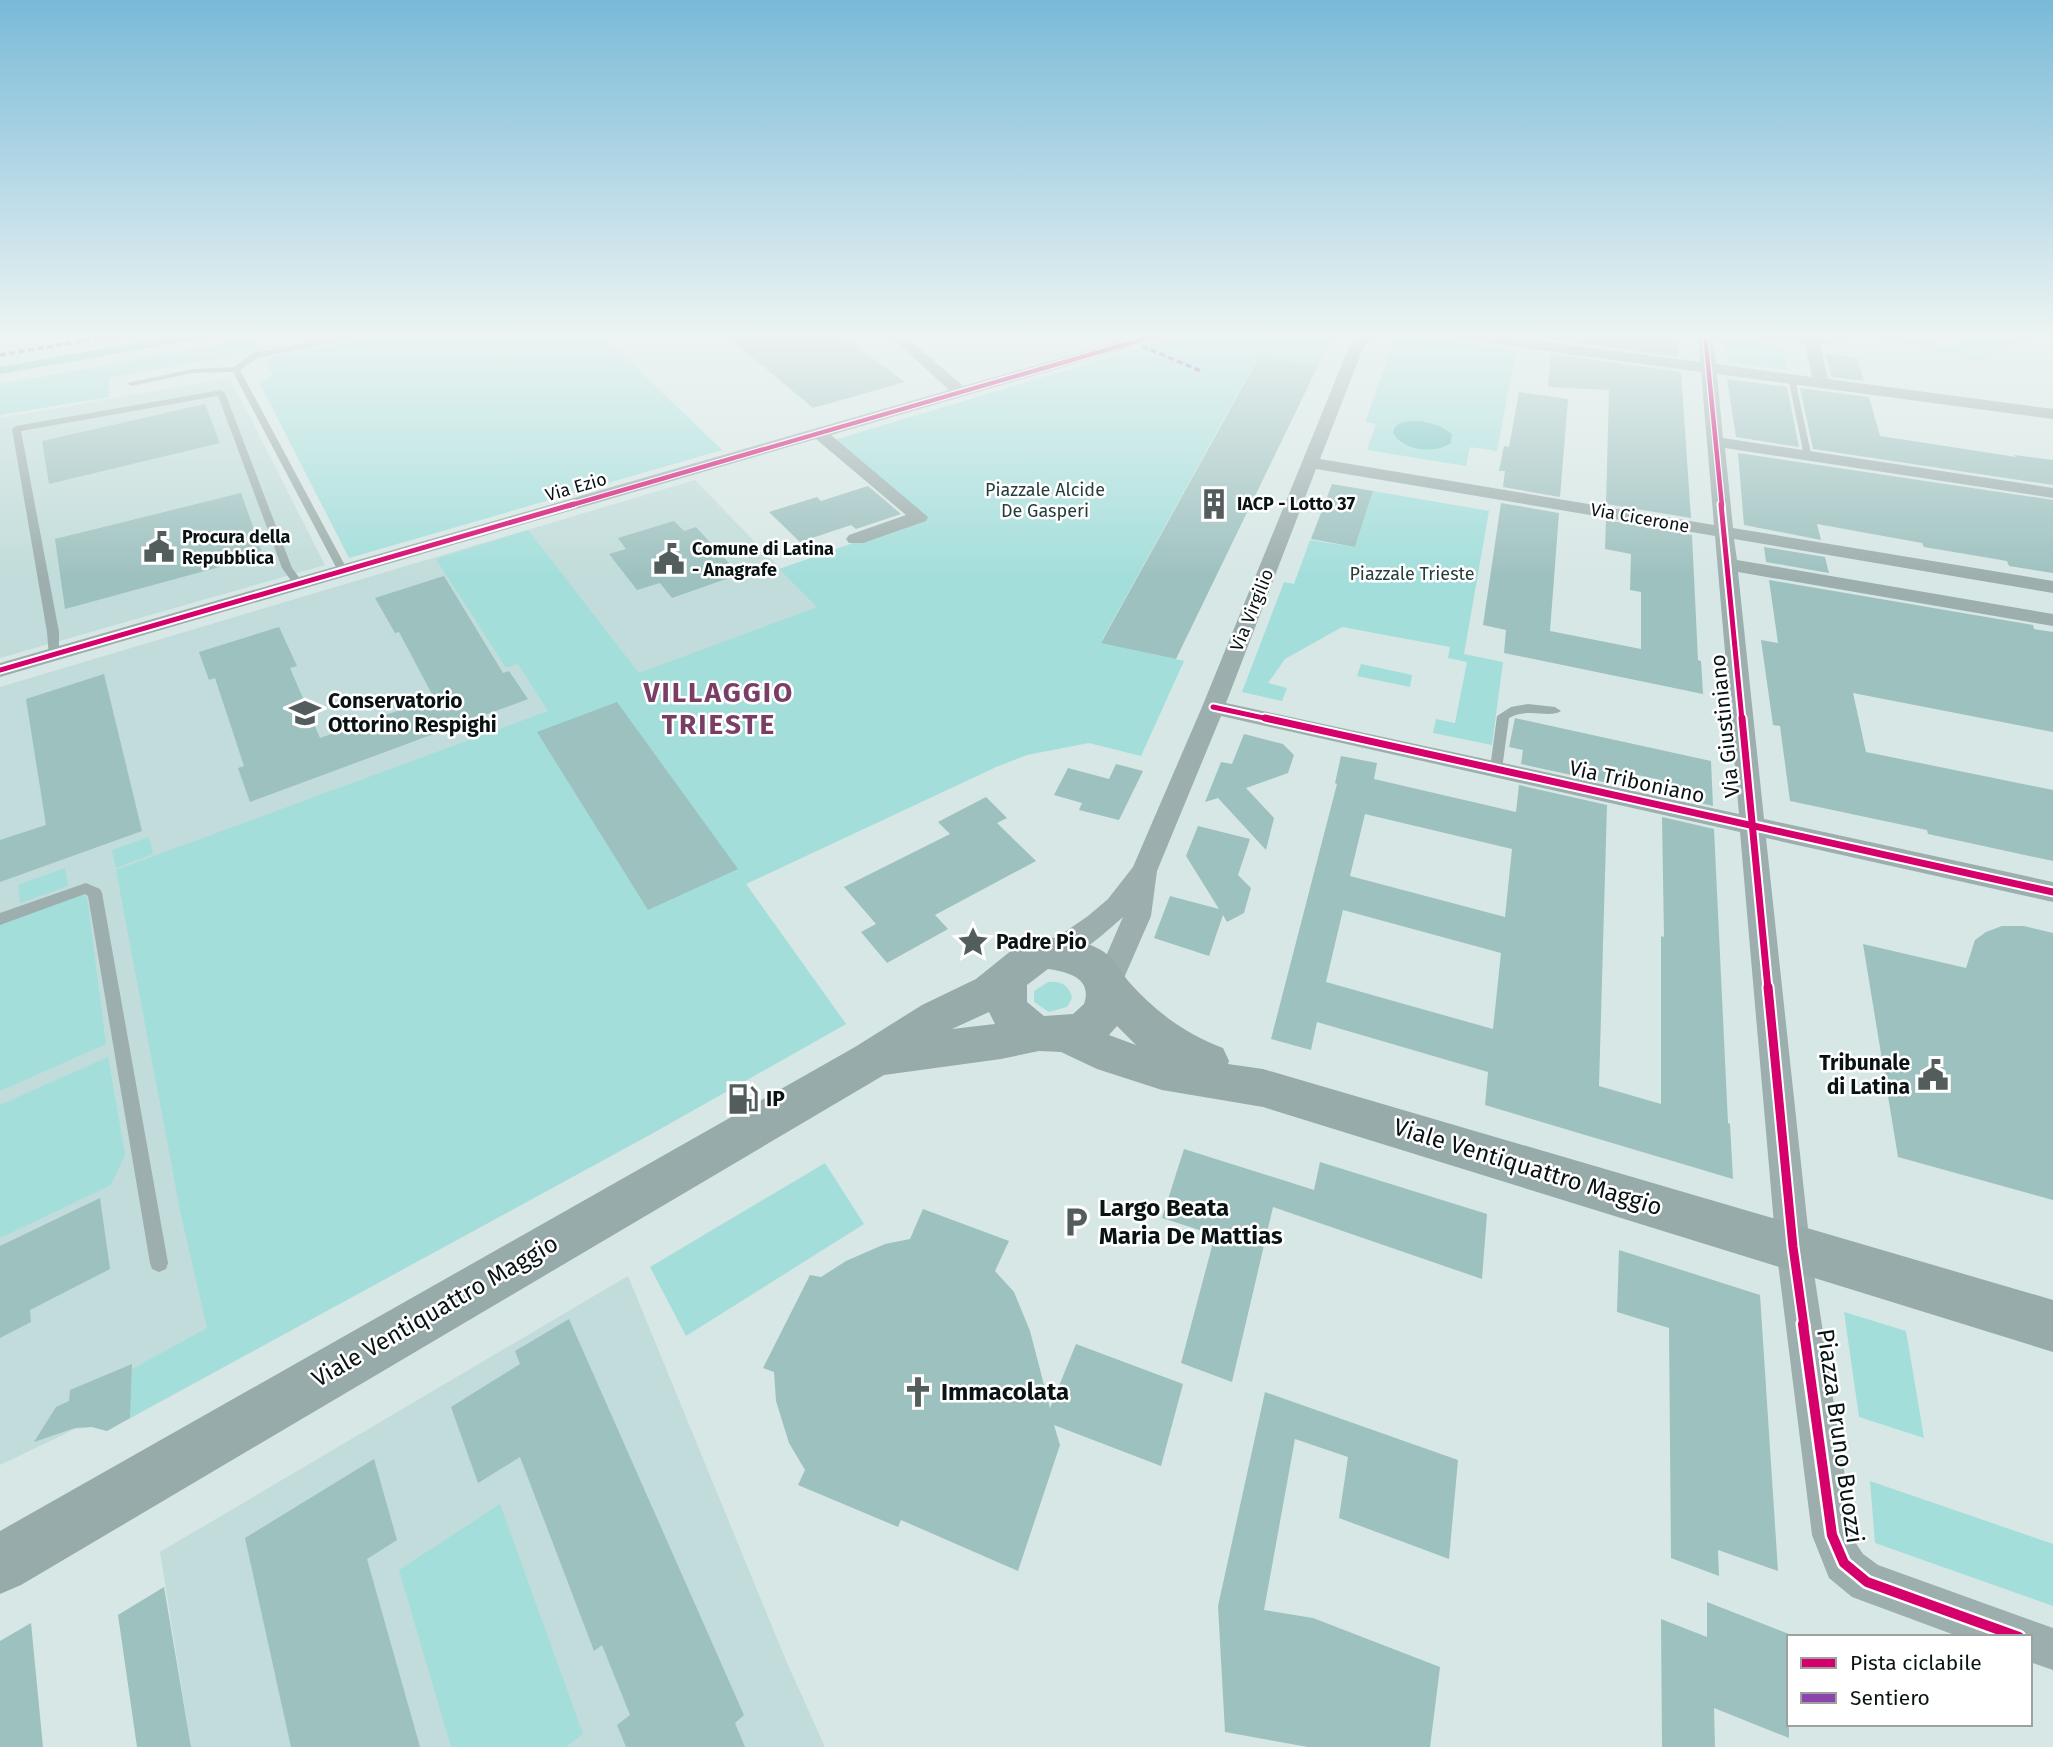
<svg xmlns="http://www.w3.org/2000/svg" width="2053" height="1747" font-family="'Fira Sans',sans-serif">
<rect width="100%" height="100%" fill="#d7e7e5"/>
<g fill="#c1dcda">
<polygon points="230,378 325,565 0,658 0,418"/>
<polygon points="695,480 817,606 996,767 746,884 846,1024 653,1133 107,1431 92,1427 75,1429 0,1465 0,687"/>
<polygon points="628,1276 787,1663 825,1747 191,1747 160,1552"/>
</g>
<g fill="#a3dedb">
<polygon points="390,334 601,334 722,450 349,558 259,382 273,375 265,362 276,356"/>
<polygon points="1187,334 1330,334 1332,336 1318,366 1258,357 1101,642 1184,661 1141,756 1089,743 1027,755 996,767 746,884 846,1024 653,1133 130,1418 132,1369 207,1328 181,1215 116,870 548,711 518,664 506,668 436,559 528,530 639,673 817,607 779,569 927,517 834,440"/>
<polygon points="1397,334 1516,350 1497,451 1470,447 1466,466 1367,450 1376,424 1365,422"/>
<polygon points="1906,334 1948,348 1981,334 2035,334 1978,362 1872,335"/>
<polygon points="256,338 259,351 109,378 109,397 0,415 0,384"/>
<polygon points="1724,338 1783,346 1788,370 1727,362"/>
<polygon points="1373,491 1489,511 1464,654 1503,662 1492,745 1433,733 1436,719 1455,723 1467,662 1448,658 1450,647 1342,627 1285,659 1268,683 1287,688 1282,701 1242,692 1284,582 1294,584 1310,540 1355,547"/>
<polygon points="1361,664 1412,675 1410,687 1357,676"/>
<polygon points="149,837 153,854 116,868 112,850"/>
<polygon points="65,868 68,886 20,903 18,885"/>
<polygon points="83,894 87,897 106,1044 0,1091 0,923"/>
<path d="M 1048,982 C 1061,981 1069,985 1072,998 L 1067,1007 L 1049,1012 L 1034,1002 L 1034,991 Z"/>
<polygon points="108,1057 125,1155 111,1185 0,1238 0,1105"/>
<polygon points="825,1163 864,1224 686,1336 650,1267"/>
<polygon points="1844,1312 1906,1331 1924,1438 1859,1417"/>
<polygon points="1870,1481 2053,1544 2053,1606 1875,1543"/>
<polygon points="500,1504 583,1734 566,1747 451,1747 399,1570"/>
</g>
<g fill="#73c3bf">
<polygon points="187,334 229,334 0,374 0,367"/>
<path d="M 1421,421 L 1440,426 L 1452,434 L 1451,443 C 1435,454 1403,451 1393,433 C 1395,420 1411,421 1421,421 Z"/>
</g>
<g fill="#9dc1bf" fill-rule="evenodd">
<polygon points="724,334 839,334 905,382 813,408"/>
<polygon points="1553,334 1679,334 1679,357 1553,340"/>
<polygon points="1551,354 1681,372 1691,518 1606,504 1609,390 1548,387"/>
<polygon points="1825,354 1857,358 1864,381 1832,377"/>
<polygon points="1259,357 1318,366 1176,659 1101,643"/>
<polygon points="1727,379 1787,387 1799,447 1736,437"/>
<polygon points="1800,388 1869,397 1880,436 2016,457 2014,455 2053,460 2053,485 1813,449"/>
<polygon points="1519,392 1568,399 1560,497 1503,487 1505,471 1499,471 1504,446 1509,447"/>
<polygon points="205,404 220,443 49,484 42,441"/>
<polygon points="1738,453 2053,500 2053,573 2009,566 2007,561 1924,547 1922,543 1817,524 1821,540 1744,525"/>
<polygon points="1332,484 1373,491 1355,547 1311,539"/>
<polygon points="868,486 901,514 856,529 851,525 800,542 769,512 817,497 821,501"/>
<polygon points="241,493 263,555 65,609 55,539"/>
<polygon points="1501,503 1559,513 1550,631 1641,649 1641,592 1630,590 1631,554 1605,549 1606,520 1692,535 1698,660 1701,661 1703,694 1504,653 1506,630 1483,625"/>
<polygon points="674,521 684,531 696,527 729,563 716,568 726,579 672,598 660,583 637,590 609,554 626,549 618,538"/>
<polygon points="1764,547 1825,557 1829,573 1766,562"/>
<polygon points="444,576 503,673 509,671 528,699 250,802 238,768 244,766 215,678 209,680 199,652 279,627 297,666 290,668 320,738 434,698 399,632 395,633 375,598"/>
<polygon points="1769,580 2033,625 2034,629 2053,632 2053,732 1853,693 1866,752 2053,790 2053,861 1928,834 1927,830 1790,801 1780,726 1773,725 1761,640 1778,643"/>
<polygon points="104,674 142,831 0,882 0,840 46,825 26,699"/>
<polygon points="617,702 738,869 648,910 537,732"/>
<polygon points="1515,718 1711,761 1713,806 1661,794 1661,780 1609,769 1608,783 1521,764 1523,750 1509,747"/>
<polygon points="1244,734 1283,744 1294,755 1288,773 1246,788 1274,818 1266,850 1218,798 1205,802 1221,762 1232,764"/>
<path d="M 1341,756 L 1377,763 L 1374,779 L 1516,812 L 1519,785 L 1607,805 L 1599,1086 L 1661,1104 L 1661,936 L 1664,937 L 1662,817 L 1714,829 L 1728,1123 L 1730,1124 L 1733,1179 L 1485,1105 L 1488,1072 L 1317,1022 L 1311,1050 L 1271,1039 L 1337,784 L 1335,783 ZM 1365,814 L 1512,849 L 1505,917 L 1350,876 ZM 1343,910 L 1501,953 L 1493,1029 L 1326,982 Z"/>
<polygon points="1116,764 1143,771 1119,820 1079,810 1082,803 1054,795 1068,768 1109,779"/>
<polygon points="986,797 1007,818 997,823 1036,861 935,915 948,929 887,963 861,932 876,924 844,887 950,834 938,822"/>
<polygon points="1198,826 1250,839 1238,875 1251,888 1244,913 1227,922 1223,915 1209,956 1154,938 1170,896 1219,909 1186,856"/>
<polygon points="2002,926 2024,926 2053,933 2053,1200 1898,1157 1863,944 1966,968 1975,940 1986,932"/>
<polygon points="1184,1149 1314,1190 1320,1162 1487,1214 1482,1279 1273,1207 1232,1382 1181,1363 1215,1235 1162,1218"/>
<polygon points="100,1198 110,1269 30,1310 31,1322 0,1338 0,1246"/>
<polygon points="923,1209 1009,1241 995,1271 1014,1292 1030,1331 1050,1408 1076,1344 1183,1384 1161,1466 1054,1425 1060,1445 1018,1571 901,1520 898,1527 798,1485 805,1470 789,1443 776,1401 774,1372 763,1368 810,1275 821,1277 846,1261 885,1244 910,1239"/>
<polygon points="1619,1250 1760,1295 1778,1571 1718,1550 1719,1576 1671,1558 1669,1328 1617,1312"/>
<polygon points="569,1319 744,1715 735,1723 745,1747 626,1747 617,1725 630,1715 602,1645 594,1651 520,1457 478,1483 451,1407 520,1364 515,1351"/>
<polygon points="132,1364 130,1418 107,1431 92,1427 75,1428 34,1442 56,1407 69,1401 70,1390"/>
<polygon points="1265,1392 1458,1460 1449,1559 1339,1518 1348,1457 1295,1439 1264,1610 1313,1618 1440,1667 1430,1747 1308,1747 1225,1732 1218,1606"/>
<polygon points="374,1459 397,1540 367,1559 420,1747 291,1747 245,1538"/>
<polygon points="164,1587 191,1747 137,1747 118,1615"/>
<polygon points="1707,1602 1789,1634 1789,1738 1714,1708 1715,1747 1662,1747 1661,1619 1707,1637"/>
<polygon points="31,1623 43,1747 0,1747 0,1641"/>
</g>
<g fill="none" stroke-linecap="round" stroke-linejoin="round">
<g fill="#9caead" fill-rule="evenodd">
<polygon points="349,335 353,337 352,339 259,357 240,370 348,571 343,574 338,571 233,372 193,373 131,386 127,383 193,369 234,367 253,353"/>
<polygon points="1788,377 1795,379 1812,458 1804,456"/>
<polygon points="221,390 225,393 292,568 304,584 299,587 295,586 282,568 218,396 21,431 59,632 59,655 53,658 49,657 47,632 12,429 16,426"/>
<path d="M 1528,704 L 1555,707 L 1561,711 C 1550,719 1528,707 1509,718 L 1502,769 L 1496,773 L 1491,772 L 1490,769 L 1497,716 L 1511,707 Z"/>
<polygon points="86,883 100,889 102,893 168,1263 166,1269 159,1272 152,1269 150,1263 88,896 85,894 0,925 0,913"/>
</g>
<g fill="#9caead" fill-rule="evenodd">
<polygon points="888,334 903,334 963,386 1146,334 1168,334 1166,337 831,435 928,517 926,521 863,543 849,543 846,539 849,535 906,515 816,439 0,677 0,663 949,390"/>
<path d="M 1360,334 L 1375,334 L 1363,348 L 1320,459 L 1714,525 L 1701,372 L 1454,338 L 1447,334 L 1485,334 L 1700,362 L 1698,334 L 1712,334 L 1716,364 L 1812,377 L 1805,344 L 1763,338 L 1756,334 L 1852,334 L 1838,342 L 1820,344 L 1828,379 L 2053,409 L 2053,419 L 1717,374 L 1723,438 L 2053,488 L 2053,498 L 1725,448 L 1733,528 L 2053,581 L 2053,593 L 1734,539 L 1737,560 L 2053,614 L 2053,626 L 1738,572 L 1764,819 L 2053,882 L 2053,902 L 1766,838 L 1810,1247 L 1855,1542 L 1863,1554 L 1878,1565 L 2053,1628 L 2053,1670 L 2030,1662 L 2030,1637 L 1960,1637 L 1852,1597 L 1829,1578 L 1812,1535 L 1776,1247 L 1740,832 L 1221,716 L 1157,871 L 1151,916 L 1117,994 L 1107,997 L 1097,994 L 1093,986 L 1123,917 C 1102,935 1067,970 1037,961 L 1033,953 L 1037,945 L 1059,936 L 1088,916 L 1108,899 L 1133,867 L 1202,707 L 1349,347 ZM 1316,469 L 1715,536 L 1739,814 L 1226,703 Z"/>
</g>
<path fill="#97acaa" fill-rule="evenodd" d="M 1047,937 C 1068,940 1093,941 1109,956 C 1117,963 1122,974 1129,982 C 1157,1013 1184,1033 1223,1048 L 1229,1061 L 1228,1064 L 1263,1069 L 2053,1300 L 2053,1352 L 1263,1107 L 1162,1090 L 1097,1069 L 1061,1052 L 1039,1051 L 1001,1059 L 884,1075 L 21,1585 L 0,1594 L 0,1531 L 855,1047 L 922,1005 L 976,979 L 1012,950 ZM 1048,969 C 1068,972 1093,978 1084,1004 L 1073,1014 L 1044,1016 L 1027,1002 L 1027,985 ZM 989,1012 L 995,1024 L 952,1029 ZM 1117,1026 L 1136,1045 L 1109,1035 Z"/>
<g stroke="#8e44ad" stroke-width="3.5" stroke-dasharray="6 3.5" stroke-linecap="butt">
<polyline points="1142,346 1203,372"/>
<polyline points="0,355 122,334"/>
</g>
<defs>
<g id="cycleway-far4">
<polyline points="1705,334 1722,506"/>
<polyline points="568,506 1161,334"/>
</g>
<g id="cycleway-far3">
<polyline points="1721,504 1742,720"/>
<polyline points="0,670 574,504"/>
<polyline points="1213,707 1273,720"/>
</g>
<g id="cycleway-far2">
<polyline points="1265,718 2053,892"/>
<polyline points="1742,718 1768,989"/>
</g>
<polyline id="cycleway-far1" points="1768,987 1793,1247 1804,1326"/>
<polyline id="cycleway" points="1803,1324 1832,1535 1844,1563 1867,1582 2019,1637"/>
</defs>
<use href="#cycleway-far4" stroke="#fff" stroke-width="7"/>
<use href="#cycleway-far3" stroke="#fff" stroke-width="9"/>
<use href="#cycleway-far2" stroke="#fff" stroke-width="11"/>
<use href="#cycleway-far1" stroke="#fff" stroke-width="13"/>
<use href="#cycleway" stroke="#fff" stroke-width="15"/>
<use href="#cycleway-far4" stroke="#d6006c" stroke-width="4.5"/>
<use href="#cycleway-far3" stroke="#d6006c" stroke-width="5"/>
<use href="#cycleway-far2" stroke="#d6006c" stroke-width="7"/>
<use href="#cycleway-far1" stroke="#d6006c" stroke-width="9"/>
<use href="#cycleway" stroke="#d6006c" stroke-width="10"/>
</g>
<linearGradient id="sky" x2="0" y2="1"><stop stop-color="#79bad8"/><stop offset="0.58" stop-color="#edf4f3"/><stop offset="1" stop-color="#edf4f3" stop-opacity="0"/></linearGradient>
<rect width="2053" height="578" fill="url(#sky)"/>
<defs>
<symbol id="building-bare" viewBox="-9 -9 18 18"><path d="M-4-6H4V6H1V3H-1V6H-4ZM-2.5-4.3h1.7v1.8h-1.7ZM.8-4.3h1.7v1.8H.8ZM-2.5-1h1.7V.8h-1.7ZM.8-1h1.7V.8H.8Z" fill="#525d5c" stroke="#fff" stroke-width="2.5" paint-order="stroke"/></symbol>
<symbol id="civic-bare" viewBox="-9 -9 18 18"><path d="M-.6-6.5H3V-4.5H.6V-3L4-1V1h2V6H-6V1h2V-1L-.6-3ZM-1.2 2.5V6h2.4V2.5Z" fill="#525d5c" stroke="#fff" stroke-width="2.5" paint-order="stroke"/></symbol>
<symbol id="school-bare" viewBox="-9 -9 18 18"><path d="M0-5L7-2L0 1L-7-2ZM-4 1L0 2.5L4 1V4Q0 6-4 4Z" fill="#525d5c" stroke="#fff" stroke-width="2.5" paint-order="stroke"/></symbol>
<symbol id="sight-bare" viewBox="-9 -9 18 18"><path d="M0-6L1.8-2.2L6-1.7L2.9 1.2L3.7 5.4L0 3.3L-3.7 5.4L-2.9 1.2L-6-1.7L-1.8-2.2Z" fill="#525d5c" stroke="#fff" stroke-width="2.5" paint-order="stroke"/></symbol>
<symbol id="fuel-bare" viewBox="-9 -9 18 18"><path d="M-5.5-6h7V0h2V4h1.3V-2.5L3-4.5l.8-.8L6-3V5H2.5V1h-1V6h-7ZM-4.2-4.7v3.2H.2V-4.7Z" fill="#525d5c" stroke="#fff" stroke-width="2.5" paint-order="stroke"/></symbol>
<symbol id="parking-bare" viewBox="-9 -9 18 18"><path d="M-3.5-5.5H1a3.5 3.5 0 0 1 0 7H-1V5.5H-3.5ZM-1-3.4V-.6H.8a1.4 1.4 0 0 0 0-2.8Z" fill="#525d5c" stroke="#fff" stroke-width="2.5" paint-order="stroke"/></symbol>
<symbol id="church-bare" viewBox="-9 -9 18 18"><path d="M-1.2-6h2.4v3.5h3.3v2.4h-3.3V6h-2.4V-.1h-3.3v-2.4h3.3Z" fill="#525d5c" stroke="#fff" stroke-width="2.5" paint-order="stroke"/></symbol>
</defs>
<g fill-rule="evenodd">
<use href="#building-bare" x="1192" y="482" width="44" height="44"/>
<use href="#civic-bare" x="137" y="525" width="44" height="44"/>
<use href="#civic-bare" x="647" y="537" width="44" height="44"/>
<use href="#school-bare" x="283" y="691" width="44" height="44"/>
<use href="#sight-bare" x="951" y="920" width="44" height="44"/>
<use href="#civic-bare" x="1911" y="1053" width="44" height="44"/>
<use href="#fuel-bare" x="721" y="1077" width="44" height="44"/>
<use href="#parking-bare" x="1054" y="1200" width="44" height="44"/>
<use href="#church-bare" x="896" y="1370" width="44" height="44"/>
</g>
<g text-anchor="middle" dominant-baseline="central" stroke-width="5" stroke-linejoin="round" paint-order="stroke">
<g font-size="18" fill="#0a1313" stroke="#fff">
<text transform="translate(576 487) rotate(-16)">Via Ezio</text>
<text transform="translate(1640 518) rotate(10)">Via Cicerone</text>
<text transform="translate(1252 610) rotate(-68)">Via Virgilio</text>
</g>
<g font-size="18" fill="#253e3c" stroke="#fff">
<text x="1045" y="490">Piazzale Alcide<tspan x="1045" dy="21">De Gasperi</tspan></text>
<text x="1412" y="574">Piazzale Trieste</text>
</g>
<g font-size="18" font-weight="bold" fill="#0a1313" stroke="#fff" text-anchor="start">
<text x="1237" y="504">IACP - Lotto 37</text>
<text x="182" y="537">Procura della<tspan x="182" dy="21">Repubblica</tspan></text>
<text x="692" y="549">Comune di Latina<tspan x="692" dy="21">- Anagrafe</tspan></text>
</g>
<g font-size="21" font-weight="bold" fill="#0a1313" stroke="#fff" text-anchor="start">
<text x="328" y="701">Conservatorio<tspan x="328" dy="24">Ottorino Respighi</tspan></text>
<text x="996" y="942">Padre Pio</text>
<text x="1910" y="1063" text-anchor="end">Tribunale<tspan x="1910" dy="24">di Latina</tspan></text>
<text x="766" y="1099">IP</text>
</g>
<g font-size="21" fill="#0a1313" stroke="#fff">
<text transform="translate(1725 726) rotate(-96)">Via Giustiniano</text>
<text transform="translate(1637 782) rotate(12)">Via Triboniano</text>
</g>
<g font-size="24" fill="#0a1313" stroke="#fff">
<text transform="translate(1528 1167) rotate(17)">Viale Ventiquattro Maggio</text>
<text transform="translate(435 1311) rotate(-30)">Viale Ventiquattro Maggio</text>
<text transform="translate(1840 1436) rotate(82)">Piazza Bruno Buozzi</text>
</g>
<g font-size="24" font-weight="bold" fill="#0a1313" stroke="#fff" text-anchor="start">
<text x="1099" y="1208">Largo Beata<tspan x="1099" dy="28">Maria De Mattias</tspan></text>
<text x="941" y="1392">Immacolata</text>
</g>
<g font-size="28" font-weight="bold" letter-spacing="2" fill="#7a3d65" stroke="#fff">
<text x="719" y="692">VILLAGGIO<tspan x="719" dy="32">TRIESTE</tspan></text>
</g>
</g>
<rect x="1787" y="1635" width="245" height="91" fill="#ffffff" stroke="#9da1a1" stroke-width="2"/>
<rect x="1801" y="1658" width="35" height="10" fill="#d6006c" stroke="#9da1a1" stroke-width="2"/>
<text x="1850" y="1670" font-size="21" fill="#0a1313">Pista ciclabile</text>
<rect x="1801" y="1693" width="35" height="10" fill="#8e44ad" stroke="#9da1a1" stroke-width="2"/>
<text x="1850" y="1705" font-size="21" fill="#0a1313">Sentiero</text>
</svg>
